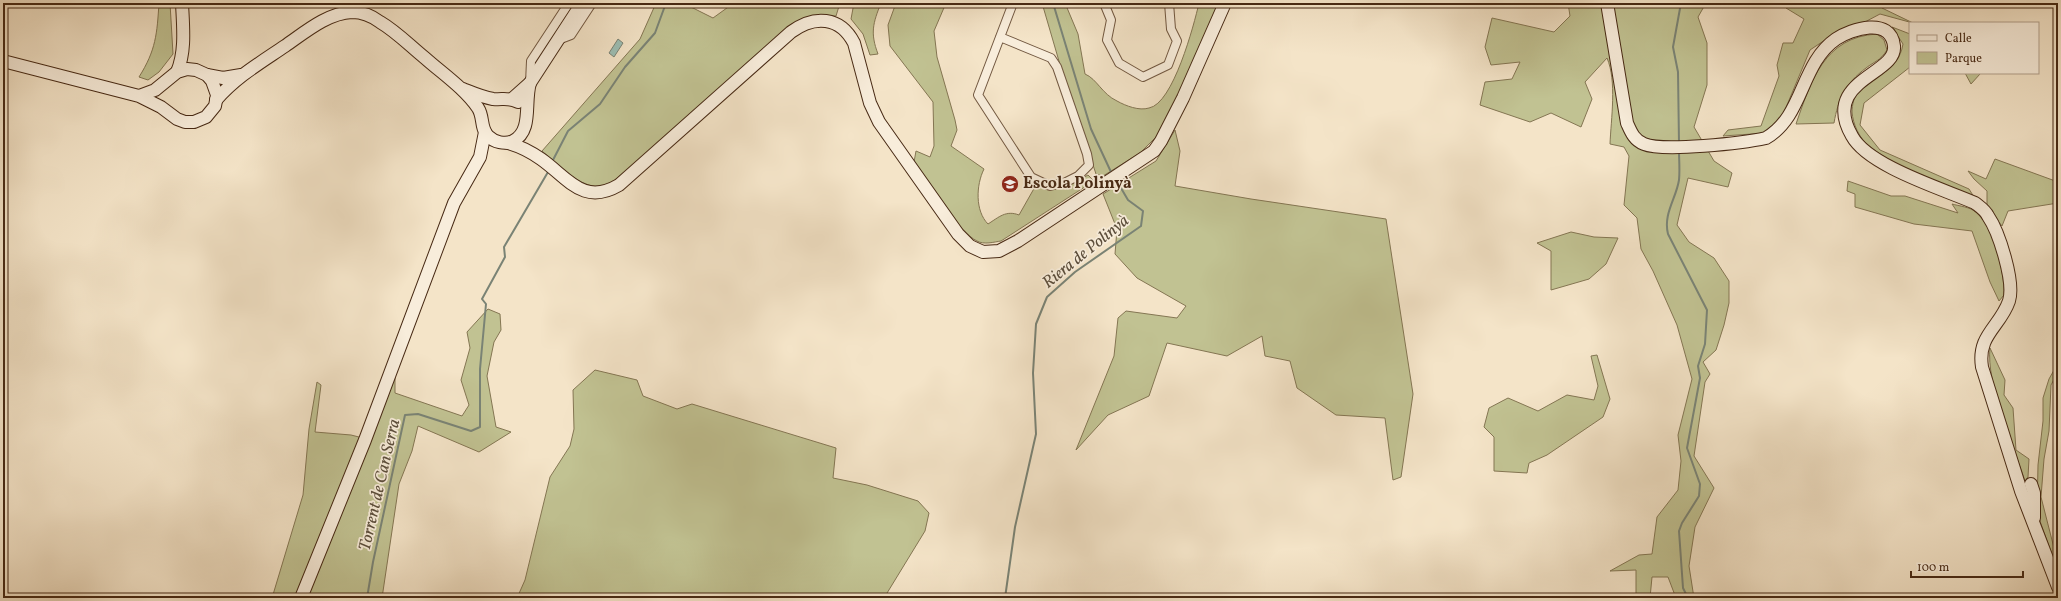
<svg xmlns="http://www.w3.org/2000/svg" width="2061" height="601" font-family="Vollkorn,serif">
<rect width="100%" height="100%" fill="#f4e4c8"/>
<filter id="stains"><feTurbulence type="fractalNoise" baseFrequency=".005" numOctaves="4"/><feColorMatrix values="0 0 0 0 .2 0 0 0 0 .09 0 0 0 0 .02 0 0 0 .5 -.17"/></filter>
<radialGradient id="worn" r=".72"><stop offset=".6" stop-color="#630" stop-opacity="0"/><stop offset="1" stop-color="#630" stop-opacity=".3"/></radialGradient>
<g fill="#c1c292" stroke="#847653">
<path d="M 159,3 L 170,3 L 173,54 L 159,72 L 148,80 L 139,77 C 156,50 157,34 159,3 Z"/>
<path d="M 656,3 L 683,3 L 713,18 L 731,5 L 737,3 L 840,3 L 836,16 C 816,15 807,15 790,25 C 739,71 690,120 636,162 C 626,170 614,184 601,186 C 582,190 556,163 542,151 L 640,39 Z"/>
<path d="M 854,3 L 881,3 C 873,23 870,33 878,54 L 870,55 L 863,34 L 851,19 Z"/>
<path d="M 896,3 L 946,3 L 934,31 L 937,57 L 955,120 L 957,130 L 951,146 L 984,169 C 976,185 975,211 988,224 C 999,217 1006,210 1019,215 L 1036,185 C 1062,191 1065,188 1088,175 L 1094,181 L 1001,241 C 994,242 984,245 977,241 C 958,232 928,181 914,162 L 916,151 L 930,157 L 934,146 L 933,102 L 890,46 L 888,25 Z"/>
<path d="M 1042,3 L 1065,3 L 1078,34 L 1085,74 C 1097,79 1102,94 1117,101 C 1126,106 1139,111 1149,108 C 1173,104 1194,25 1199,3 L 1221,3 L 1171,112 L 1156,137 L 1140,153 L 1103,176 L 1096,174 L 1061,68 Z"/>
<path d="M 1568,3 L 1619,3 L 1624,5 L 1641,3 L 1706,3 L 1698,17 L 1707,43 L 1707,85 L 1694,127 L 1714,161 L 1732,173 L 1728,187 L 1688,178 L 1677,225 L 1689,242 L 1714,258 L 1729,281 L 1729,303 L 1724,325 L 1716,350 L 1703,362 L 1710,374 L 1705,382 L 1694,456 L 1714,488 L 1695,527 L 1689,566 L 1694,598 L 1676,598 L 1668,577 L 1652,577 L 1650,598 L 1636,598 L 1636,570 L 1610,571 L 1639,555 L 1652,554 L 1657,517 L 1678,490 L 1681,461 L 1678,435 L 1692,379 L 1677,325 L 1653,271 L 1641,249 L 1637,218 L 1624,205 L 1629,156 L 1624,147 L 1610,144 C 1611,119 1617,81 1607,58 L 1585,82 L 1592,99 L 1581,127 L 1551,113 L 1530,122 L 1480,105 L 1485,82 L 1512,79 L 1520,62 L 1491,65 L 1485,47 L 1492,18 L 1554,32 L 1570,16 Z"/>
<polygon points="1785,3 1882,3 1882,8 1913,23 1880,14 1863,23 1837,32 1810,50 1782,117 1766,133 1723,136 1728,130 1761,126 1779,76 1777,65 1783,43 1793,43 1804,19 1786,8"/>
<path d="M 1892,27 L 1910,34 L 1910,67 L 1864,103 L 1860,125 L 1880,150 L 1969,189 L 1974,197 C 1942,183 1896,168 1869,146 C 1859,138 1853,124 1852,112 C 1852,105 1854,96 1859,91 C 1874,73 1898,73 1903,44 Z"/>
<path d="M 1877,34 L 1884,40 L 1887,50 C 1880,61 1875,61 1866,68 C 1846,83 1838,99 1834,123 L 1796,124 C 1811,81 1824,37 1877,34 Z"/>
<polygon points="1965,73 1980,73 1980,74 1971,84"/>
<polygon points="1175,130 1180,151 1175,186 1251,199 1386,219 1413,394 1401,477 1393,480 1385,418 1336,415 1297,388 1290,361 1265,356 1262,336 1227,356 1167,343 1149,396 1108,415 1076,450 1114,356 1118,318 1126,311 1177,318 1186,306 1137,278 1115,254 1117,229 1103,194 1156,161"/>
<polygon points="1995,159 2058,182 2058,203 2008,211 2002,226 1987,207 1987,191 1974,179 1968,171 1986,179"/>
<path d="M 1848,181 L 1891,196 L 1905,196 L 1958,213 L 1952,204 C 1959,206 1970,207 1976,212 C 1993,224 2005,274 2004,295 L 1999,301 L 1990,282 L 1972,231 L 1914,224 L 1855,207 L 1855,194 L 1847,191 Z"/>
<polygon points="1571,232 1594,237 1618,238 1606,264 1589,279 1551,290 1551,251 1537,243"/>
<polygon points="488,309 500,314 501,330 494,342 487,376 496,427 511,432 479,452 418,426 412,451 399,484 382,598 272,598 303,495 309,429 317,382 321,385 315,432 351,435 371,440 395,373 395,393 462,416 469,405 461,380 470,348 467,332"/>
<path d="M 1990,348 L 2005,380 L 2004,395 L 2013,408 L 2016,450 L 2029,459 L 2028,477 L 2025,481 C 2013,445 1986,383 1990,348 Z"/>
<polygon points="1597,355 1610,399 1603,417 1547,455 1529,463 1527,473 1494,471 1494,437 1484,427 1489,408 1508,398 1538,411 1567,395 1594,400 1598,386 1591,356"/>
<polygon points="2058,363 2058,372 2051,385 2049,431 2044,459 2041,497 2054,548 2058,555 2054,560 2037,513 2038,465 2043,421 2043,398 2049,379"/>
<polygon points="595,370 637,380 643,396 677,409 692,404 836,448 833,478 867,485 918,501 929,513 925,531 884,598 517,598 525,580 550,477 570,446 574,429 573,390"/>
</g>
<polygon fill="#9cbfb5" stroke="#7a8375" points="618,39 623,43 614,57 609,53"/>
<g fill="none" stroke-linecap="round" stroke-linejoin="round">
<g stroke="#7a8375" stroke-width="2">
<polyline points="1053,3 1091,129 1111,172"/>
<polyline points="1679,143 1678,72 1673,47 1681,3"/>
<path d="M 1679,151 C 1679,160 1680,170 1679,180 C 1676,199 1663,214 1668,234 L 1707,310 L 1705,344 L 1698,366 L 1700,378 L 1687,448 L 1700,484 L 1699,496 L 1682,523 L 1679,531 L 1683,588 L 1688,598"/>
<polyline points="553,160 568,131 600,104 625,67 655,33 666,3"/>
<polyline points="367,598 373,562 405,415 418,414 471,431 480,427 480,369 486,304 482,299 505,257 504,247 548,172"/>
<polyline points="1005,598 1015,527 1036,434 1033,373 1036,324 1047,297 1075,272 1141,226 1143,211 1128,200 1118,183"/>
</g>
<defs>
<g id="street">
<polyline points="1104,3 1111,20 1107,40 1119,63 1143,77 1168,65 1177,41 1171,29 1169,3"/>
<polyline points="354,12 359,3"/>
<polyline points="1000,37 1051,58 1057,67 1087,154 1089,165 1078,176 1066,182 1050,186 1031,177 978,95 1013,3"/>
<polyline points="558,40 571,35 592,3"/>
<polyline points="530,83 531,61 569,3"/>
</g>
<g id="secondary">
<path d="M 1607,3 L 1627,123 C 1631,132 1634,140 1644,144 C 1663,152 1744,143 1766,138 C 1804,116 1800,64 1836,39 C 1851,29 1891,16 1894,46 C 1897,75 1820,80 1852,136 C 1868,166 1943,189 1975,203 C 1980,207 1985,210 1988,216 C 1999,232 2015,282 2009,301 C 2000,327 1977,335 1982,367 L 2021,491 L 2058,587"/>
<polyline points="3,61 139,96 161,107 177,119 185,122 194,122 206,117 215,106 217,95 212,81 207,75 196,70 187,69 177,72 155,90 139,96"/>
<path d="M 177,72 C 186,51 183,26 182,3"/>
<polyline points="207,75 223,78 241,75"/>
<path d="M 463,89 C 473,93 482,97 493,99 C 503,100 508,97 518,102"/>
<polyline points="512,99 530,83 582,3"/>
<path d="M 216,100 C 236,77 260,63 285,46 C 304,33 327,13 352,12 C 362,12 372,16 380,22 C 397,32 410,46 425,58 C 443,74 464,88 478,108 C 484,117 480,128 488,136 C 494,142 505,145 513,141 C 533,131 524,103 530,83"/>
<path d="M 508,143 C 519,146 531,152 541,159 C 568,178 583,206 619,185 L 791,32 C 814,15 840,16 854,43 L 870,103 L 879,122 L 958,234 L 970,246 L 983,252 L 999,251 L 1018,241 L 1154,151 L 1161,141 L 1183,98 L 1225,3"/>
<polyline points="2031,484 2034,493 2034,518"/>
<polyline points="301,598 365,440 454,203 480,157 485,132"/>
</g>
</defs>
<use href="#street" stroke="#725841" stroke-width="10"/>
<use href="#secondary" stroke="#472914" stroke-width="14"/>
<use href="#street" stroke="#f8eddb" stroke-width="8"/>
<use href="#secondary" stroke="#f8eddb" stroke-width="12"/>
</g>
<defs>
<symbol id="school-disc" viewBox="-11 -11 22 22"><circle r="9.5" fill="#8f2418" stroke="#f8eddb"/><path d="M0-5L7-2L0 1L-7-2ZM-4 1L0 2.5L4 1V4Q0 6-4 4Z" fill="#fff"/></symbol>
</defs>
<g fill-rule="evenodd">
<use href="#school-disc" x="1000" y="174" width="20" height="20"/>
</g>
<g text-anchor="middle" dominant-baseline="central" stroke-width="3.5" stroke-linejoin="round" paint-order="stroke">
<g font-size="16" font-weight="bold" fill="#472914" stroke="#f8eddb" text-anchor="start">
<text x="1023" y="184">Escola Polinyà</text>
</g>
<g font-size="17" font-style="italic" fill="#5c4e3c" stroke="#f8eddb">
<text transform="translate(1086 252) rotate(-39)">Riera de Polinyà</text>
<text transform="translate(380 485) rotate(-77)">Torrent de Can Serra</text>
</g>
</g>
<rect width="2061" height="601" fill="none" stroke="#f4e4c8" stroke-width="16"/>
<rect x="4" y="4" width="2053" height="593" fill="none" stroke="#472914" stroke-width="2"/>
<rect x="8" y="8" width="2045" height="585" fill="none" stroke="#472914"/>
<rect x="1909" y="22" width="130" height="52" fill="#f8eddb" stroke="#b19f8b"/>
<rect x="1917" y="35" width="20" height="6" fill="#f8eddb" stroke="#b19f8b"/>
<text x="1945" y="42" font-size="12" fill="#472914">Calle</text>
<rect x="1917" y="52" width="20" height="12" fill="#c1c292" stroke="#b19f8b"/>
<text x="1945" y="62" font-size="12" fill="#472914">Parque</text>
<path d="M1911 571v6h112v-6" fill="none" stroke="#472914" stroke-width="2"/>
<text x="1917" y="571" font-size="12" fill="#472914" stroke="#f8eddb" stroke-width="3" paint-order="stroke">100 m</text>
<rect width="100%" height="100%" filter="url(#stains)"/>
<rect width="100%" height="100%" fill="url(#worn)"/>
</svg>
